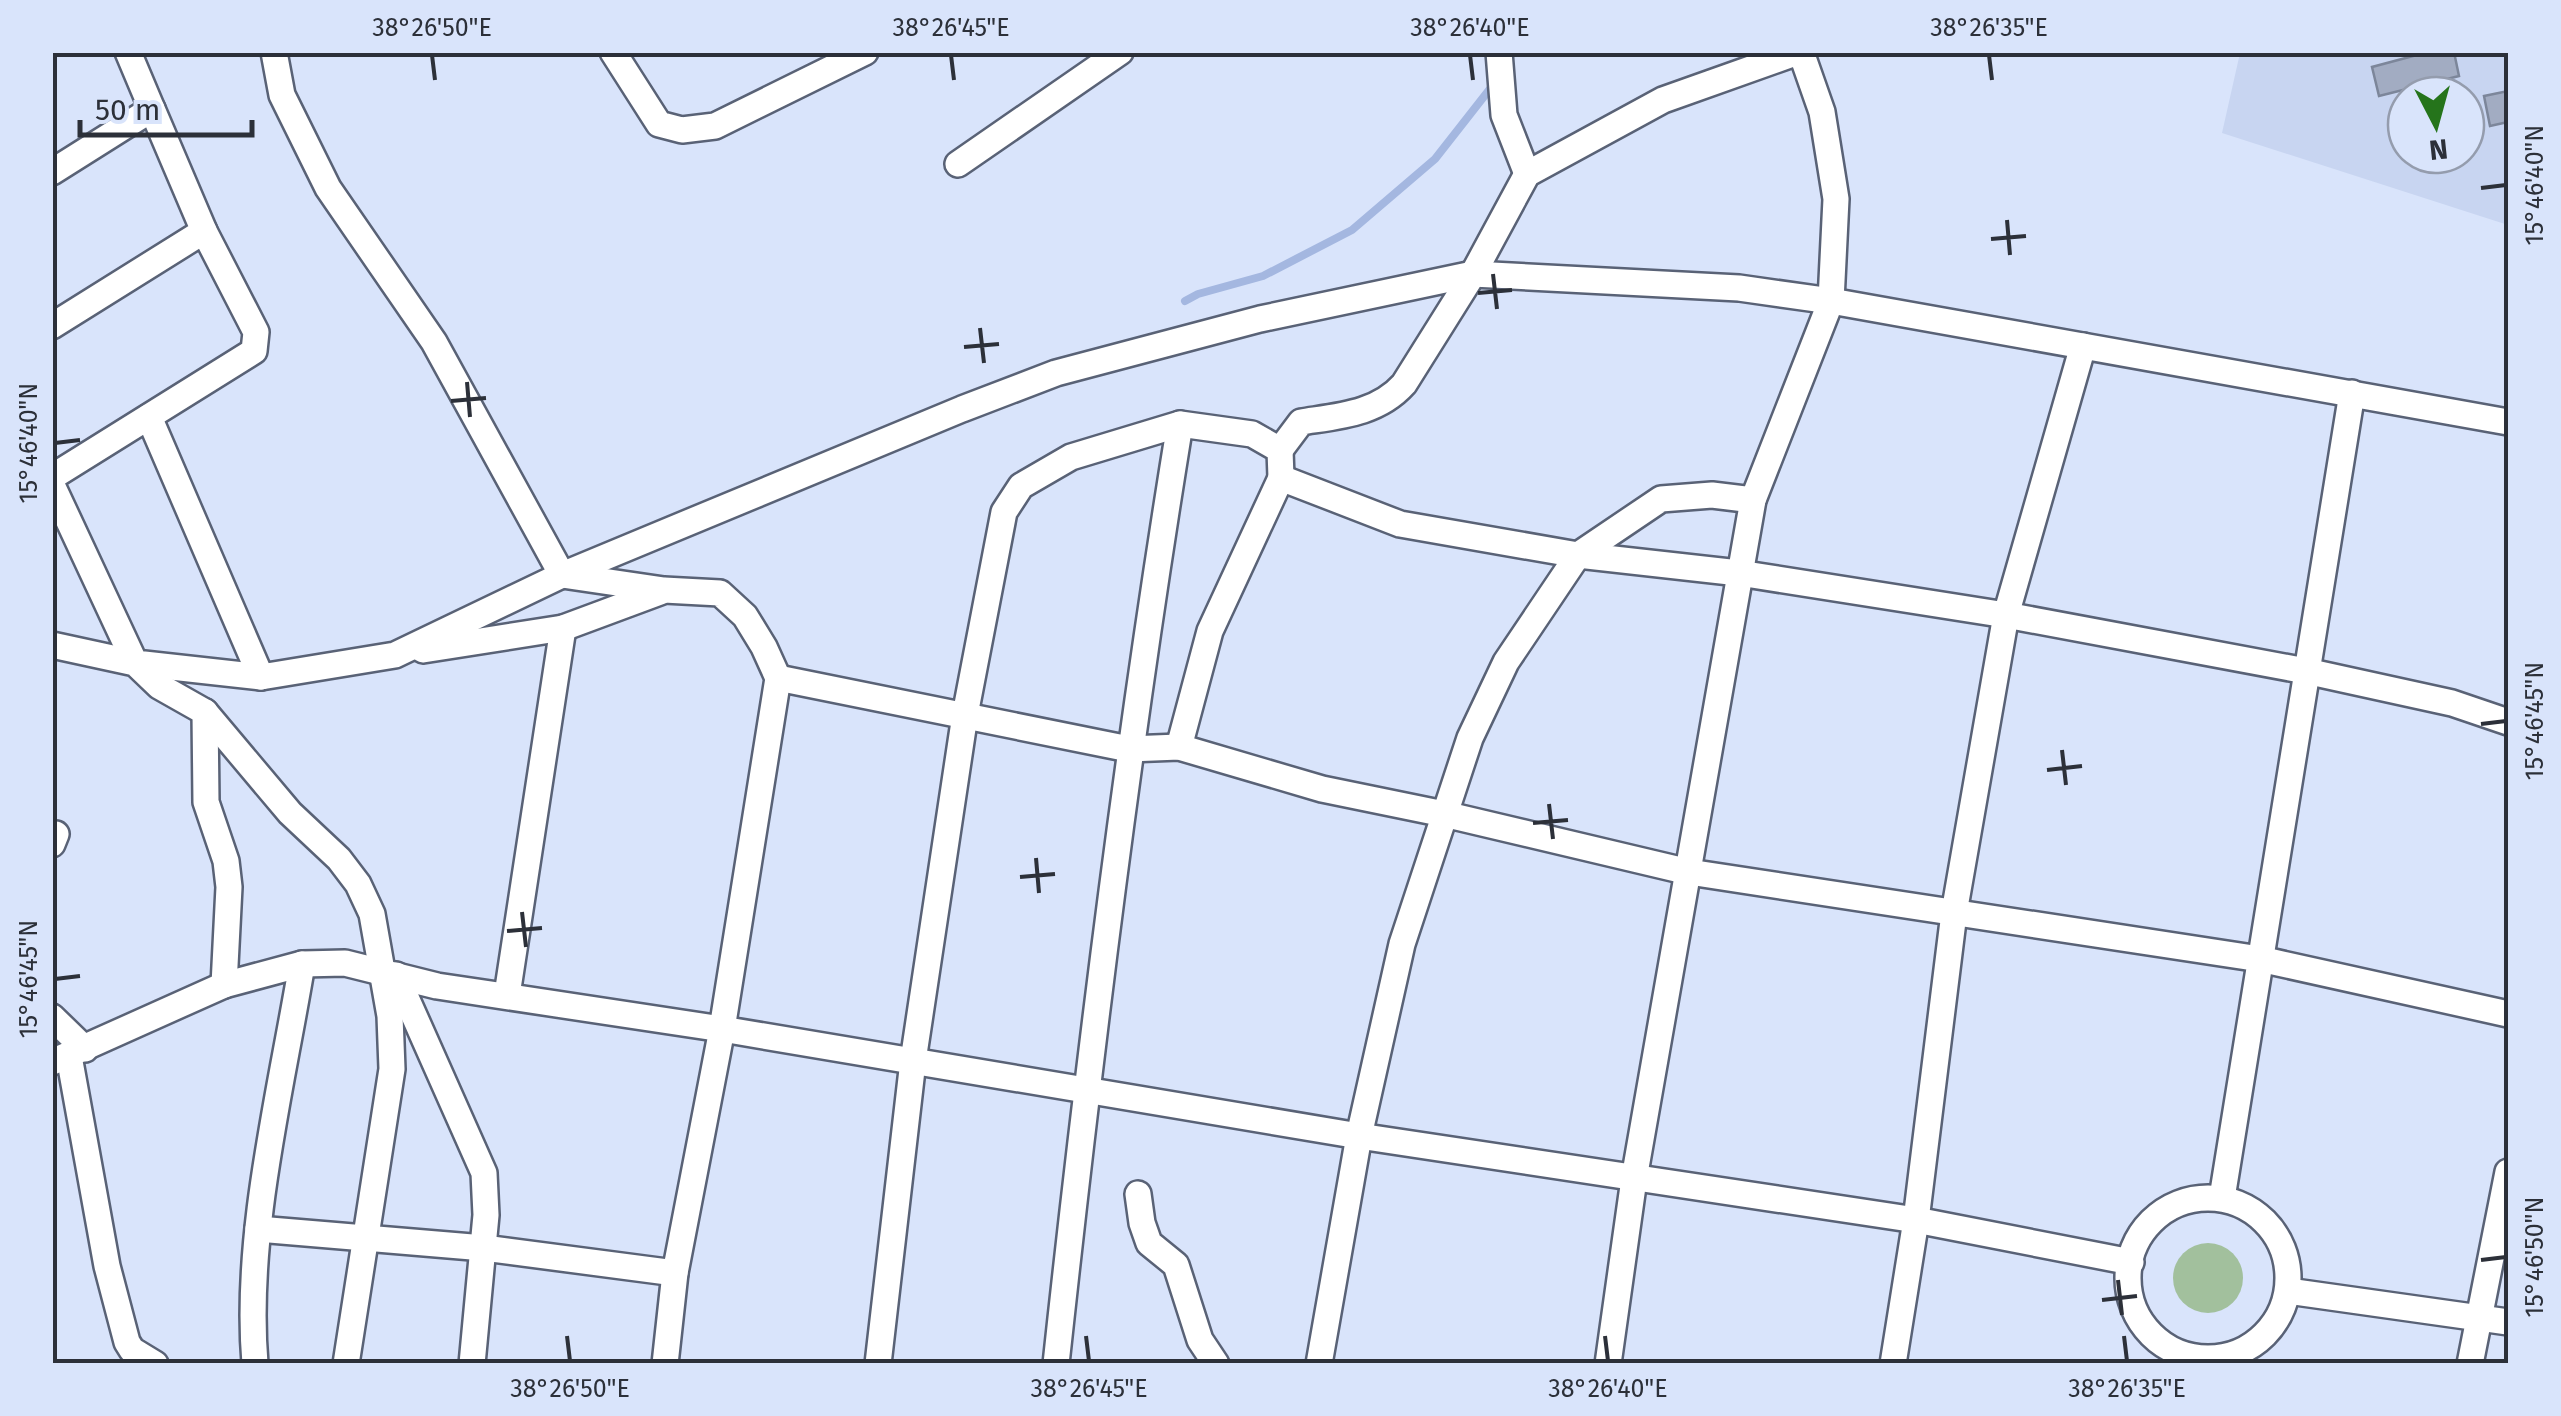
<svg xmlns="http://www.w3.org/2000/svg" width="2561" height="1416" font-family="'Fira Sans',sans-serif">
<rect width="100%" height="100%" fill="#d9e4fb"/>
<path fill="#c8d5f1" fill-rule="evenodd" d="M 2240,53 L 2508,53 L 2508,225 L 2222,133 ZM 2406,95 L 2466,95 L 2466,155 L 2406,155 Z"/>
<circle fill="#a2c09d" cx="2208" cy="1278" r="35"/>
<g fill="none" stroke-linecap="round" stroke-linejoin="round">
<polyline stroke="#a4b7e0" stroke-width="8" points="1185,301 1198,294 1263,276 1352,230 1435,159 1493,85"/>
</g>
<g fill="#a2acc2" stroke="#7c869a" stroke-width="2.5">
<polygon points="2428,52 2454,52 2459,76 2379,96 2372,67"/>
<polygon points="2508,91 2508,122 2490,126 2484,96"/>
</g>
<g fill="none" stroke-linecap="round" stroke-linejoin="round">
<defs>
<g id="minor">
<polyline points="274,52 282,95 328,188 434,342 562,575 664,590 720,593 745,616 764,647 778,678 722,1029 675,1273 665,1364"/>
<polyline points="613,52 659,124 682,130 715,126 865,52"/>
<polyline points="1499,52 1504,115 1527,174"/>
<polyline points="958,164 1120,52"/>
<polyline points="52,172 152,109 128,52"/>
<polyline points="52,326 204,231 152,109"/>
<polyline points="149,417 261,677"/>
<path d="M 1280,450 L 1301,422 C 1339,416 1377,414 1404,384 L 1473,274 L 1527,174 L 1663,100 L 1798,52"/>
<polyline points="52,477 254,351 256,332 204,231"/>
<polyline points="52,485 135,663 261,677 395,655 562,575 962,409 1056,373 1260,319 1473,274 1739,288 1831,301 2508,422"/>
<polyline points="52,645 135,663 159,686 205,712 206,802 226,861 229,887 224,985"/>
<polyline points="423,650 563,628 660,592"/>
<polyline points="778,678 1129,749 1179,747 1322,789 1444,814 1689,872 2260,959 2508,1014"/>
<polyline points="205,712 290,813 339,859 358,884 372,914 390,1016 392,1069 346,1364"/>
<polyline points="1179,747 1210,631 1281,478 1400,524 1578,555 1739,573 2006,615 2306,671 2452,703 2508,722"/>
<polyline points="52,844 56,834"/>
<polyline points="396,975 484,1173 486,1215 472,1364"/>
<polyline points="507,995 563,628"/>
<polyline points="52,1017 85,1049"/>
<polyline points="69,1056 107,1266 127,1342 132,1350 155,1364"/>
<polyline points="52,1062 224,985 302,964 345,963 437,986 722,1029 1359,1136 1916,1220 2131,1262"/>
<polyline points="1138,1194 1142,1223 1149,1243 1176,1265 1200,1340 1216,1364"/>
<polyline points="2222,1198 2352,393"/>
<circle cx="2208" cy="1278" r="80"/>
<polyline points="258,1229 484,1248 675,1273"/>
<polyline points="2288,1291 2508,1322"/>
<path d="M 255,1364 C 244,1235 281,1091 302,964"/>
<polyline points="878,1364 913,1061 965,715 1004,512 1021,486 1071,457 1180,424 1252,434 1280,450 1281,478"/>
<path d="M 1056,1364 C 1090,1049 1129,736 1180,424"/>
<polyline points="1319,1364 1359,1136 1402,944 1470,738 1506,662 1578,555 1661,499 1712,495 1753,500"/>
<polyline points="1608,1364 1634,1179 1753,500 1831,301 1836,199 1822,112 1801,52"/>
<polyline points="1893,1364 1916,1220 1954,913 2006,615 2083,346"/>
<polyline points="2470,1364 2508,1172"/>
</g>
</defs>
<use href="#minor" stroke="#596276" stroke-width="30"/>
<use href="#minor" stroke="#fff" stroke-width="25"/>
</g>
<path fill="none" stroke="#2c3039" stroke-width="4" d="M 432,55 L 435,80M 951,55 L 954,80M 1470,55 L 1473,80M 1989,55 L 1992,80M 2481,188 L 2506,185M 2007,220 L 2010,255M 1991,239 L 2026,236M 1493,274 L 1497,309M 1478,293 L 1512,290M 980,328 L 984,363M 964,347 L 999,344M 467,382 L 470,417M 451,401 L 486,398M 55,443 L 80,440M 2481,724 L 2506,721M 2062,750 L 2066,785M 2047,770 L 2082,766M 1549,804 L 1553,839M 1533,823 L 1568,820M 1036,858 L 1039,893M 1020,877 L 1055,874M 522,912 L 526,947M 507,931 L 542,928M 55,979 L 80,976M 2481,1260 L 2506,1257M 2118,1280 L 2122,1315M 2102,1300 L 2137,1296M 567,1336 L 570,1361M 1086,1336 L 1089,1361M 1605,1336 L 1608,1361M 2124,1336 L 2127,1361"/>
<rect width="2561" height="1416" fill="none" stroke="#d9e4fb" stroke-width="110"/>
<g transform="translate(2436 125) rotate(174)"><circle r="48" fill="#d9e4fb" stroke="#949cad" stroke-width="2.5"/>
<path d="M0-8L18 38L0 25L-18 38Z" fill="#25741b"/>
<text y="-15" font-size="28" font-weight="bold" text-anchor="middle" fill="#2c3039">N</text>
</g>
<path d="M80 120v15h172v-15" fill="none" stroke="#2c3039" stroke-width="5"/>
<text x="95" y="120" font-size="30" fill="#2c3039" stroke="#d9e4fb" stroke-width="8" paint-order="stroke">50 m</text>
<rect x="55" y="55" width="2451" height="1306" fill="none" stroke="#2c3039" stroke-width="4"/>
<g font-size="25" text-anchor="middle" fill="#2c3039">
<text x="432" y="36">38°26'50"E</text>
<text x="951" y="36">38°26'45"E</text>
<text x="1470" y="36">38°26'40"E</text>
<text x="1989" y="36">38°26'35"E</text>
<text transform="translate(2534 185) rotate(-90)" y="9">15°46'40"N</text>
<text transform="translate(28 443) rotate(-90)" y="9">15°46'40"N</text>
<text transform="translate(2534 721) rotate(-90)" y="9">15°46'45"N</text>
<text transform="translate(28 979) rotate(-90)" y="9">15°46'45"N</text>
<text transform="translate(2534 1257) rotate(-90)" y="9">15°46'50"N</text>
<text x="570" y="1397">38°26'50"E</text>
<text x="1089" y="1397">38°26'45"E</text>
<text x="1608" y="1397">38°26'40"E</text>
<text x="2127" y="1397">38°26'35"E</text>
</g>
</svg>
